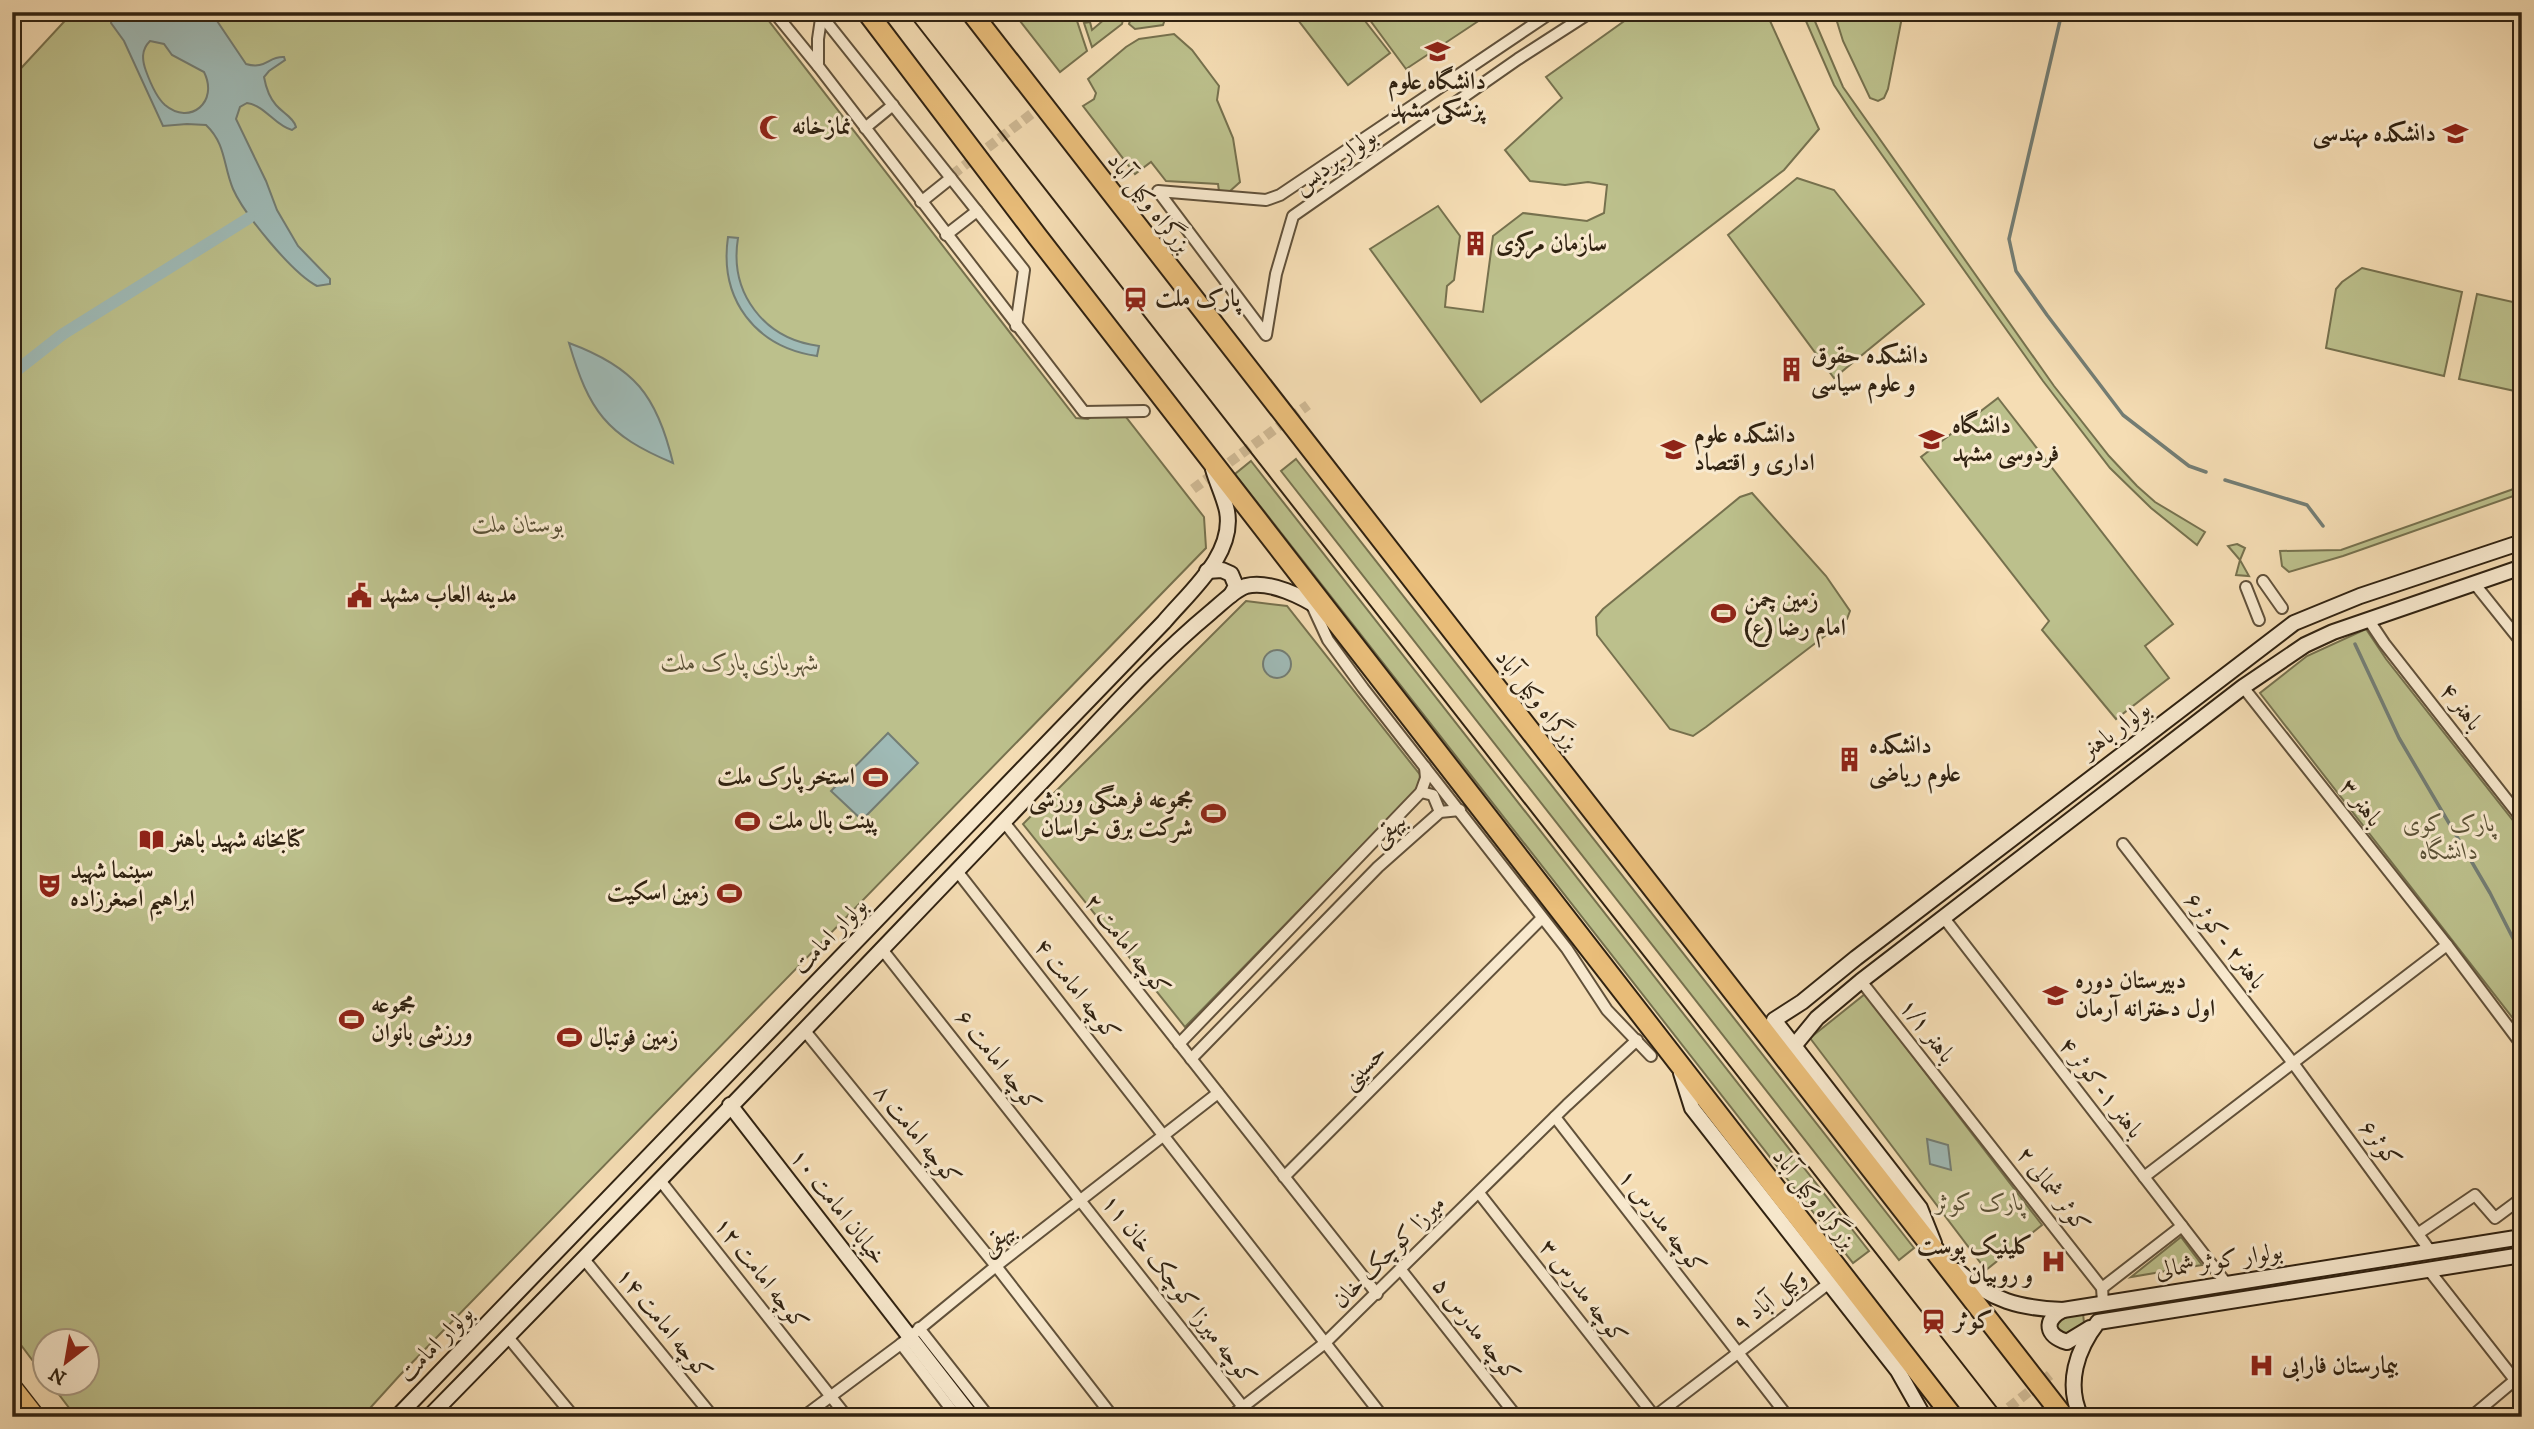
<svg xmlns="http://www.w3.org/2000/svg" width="2534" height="1429" font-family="'IM FELL DW Pica',Amiri,serif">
<rect width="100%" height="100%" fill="#f5ddb4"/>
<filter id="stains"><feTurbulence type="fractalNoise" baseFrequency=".00286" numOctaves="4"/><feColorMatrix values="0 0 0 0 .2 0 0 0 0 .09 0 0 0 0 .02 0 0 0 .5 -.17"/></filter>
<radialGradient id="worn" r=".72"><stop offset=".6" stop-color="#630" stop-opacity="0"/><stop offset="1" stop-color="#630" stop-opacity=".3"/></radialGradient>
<g fill="#bcc08c" stroke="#76714e" stroke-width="2">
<polygon points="73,12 762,12 1076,418 1088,419 1102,410 1122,412 1204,517 1206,548 400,1375 362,1417 76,1417 51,1384 88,1384 88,1342 46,1342 45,1377 12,1333 12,78"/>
<polygon points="1013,12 1074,12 1087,51 1060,72"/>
<polygon points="1113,12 1125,12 1122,24 1092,47 1084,23 1090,22 1092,30"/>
<polygon points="1133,12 1163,12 1166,16 1163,25 1135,29 1129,24"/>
<polygon points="1299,12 1358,12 1390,53 1348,85 1295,16"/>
<polygon points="1364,12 1484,12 1486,16 1406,69"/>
<polygon points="1637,12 1766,12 1819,129 1784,170 1481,402 1370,249 1438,206 1460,236 1454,280 1447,286 1445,307 1483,312 1493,236 1523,213 1587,221 1604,213 1607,185 1588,182 1565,185 1530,181 1505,150 1562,98 1546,77"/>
<polygon points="1802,12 1811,12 1843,87 2054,386 2109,456 2137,486 2155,502 2205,532 2197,545 2151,508 2110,468 2043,381 1855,117 1834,85"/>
<polygon points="1834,12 1903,12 1888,89 1884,98 1878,101 1870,98 1843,41"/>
<polygon points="1174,34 1192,50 1219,86 1217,100 1233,138 1240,182 1229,192 1219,191 1218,184 1166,181 1151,162 1135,174 1083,106 1094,99 1096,93 1088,79 1126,47 1139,39"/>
<polygon points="1797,178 1834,190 1924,304 1834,378 1728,235"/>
<polygon points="2362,268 2462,292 2444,376 2326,348 2336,289 2342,282"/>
<polygon points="2477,294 2522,304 2522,371 2515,391 2459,379"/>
<polygon points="1998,398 2173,624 2145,646 2169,678 2116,719 2042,630 2049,621 1921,457"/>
<polygon points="1296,459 1914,1248 1899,1260 1281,471"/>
<polygon points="1251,461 1869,1251 1853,1263 1235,474"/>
<polygon points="2522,486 2522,493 2343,556 2289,572 2282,566 2280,551 2341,550"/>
<polygon points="1752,493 1826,576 1850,611 1847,619 1706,727 1693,736 1670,729 1597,635 1596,617 1603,609 1740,497"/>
<polygon points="2237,544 2245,548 2240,560 2249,576 2236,575 2240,560 2228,546"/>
<polygon points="1246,601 1287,606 1425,781 1185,1027 1023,824"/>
<polygon points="2366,629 2386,659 2522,832 2522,1030 2260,693 2307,656"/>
<polygon points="1865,994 2042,1225 1986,1270 1810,1038"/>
<polygon points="2181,1237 2202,1265 2131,1277"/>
<polygon points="2083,1313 2084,1323 2065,1336 2055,1333 2056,1318"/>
</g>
<g fill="#9fbab6" stroke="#737d74" stroke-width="2" fill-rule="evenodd">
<path d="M 113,12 L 211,12 L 246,64 C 266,70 268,56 284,57 L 285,60 L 269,71 L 264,77 C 266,88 269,97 276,105 C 283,113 294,118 296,127 L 292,130 C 275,126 266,106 247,103 L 240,107 L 236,119 L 266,181 L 277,210 L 298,246 L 330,279 L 330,284 L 317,286 C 292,273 244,214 233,189 C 223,165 226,144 206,125 L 187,124 L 163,126 L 124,41 L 111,23 ZM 150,41 L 164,44 L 172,55 L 204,72 C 219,102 190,126 165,105 C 156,97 150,82 146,71 C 142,60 141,50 150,41 Z"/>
<path d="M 728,237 L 738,238 C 729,293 764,339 819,346 L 817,356 C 755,347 719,299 728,237 Z"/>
<path d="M 569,343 C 634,367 657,395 673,463 C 606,435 589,411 569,343 Z"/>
<circle cx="1277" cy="664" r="14"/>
<polygon points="888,733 918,763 862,820 831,791"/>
<polygon points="1927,1139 1948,1145 1951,1170 1930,1164"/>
</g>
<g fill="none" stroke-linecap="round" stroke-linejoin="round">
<g stroke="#737d74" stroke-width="3.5">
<polyline points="2062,12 2009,239 2016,271 2047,315 2123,415 2189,466 2206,472"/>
<polyline points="2225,480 2307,505 2323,526"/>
<polyline points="2355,644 2399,738 2490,893 2522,956"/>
</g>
<polyline stroke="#9fbab6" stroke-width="12" points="12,374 63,334 249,218"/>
<g stroke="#ceb893" stroke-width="10" stroke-dasharray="10 5" stroke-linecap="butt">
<polyline points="952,175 1047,102"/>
<polyline points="1193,489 1308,405"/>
<polyline points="1997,1417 2050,1375"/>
</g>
<defs>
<g id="street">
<polyline points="774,12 818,66"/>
<polyline points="822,12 818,39 818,66 1084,412 1144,411"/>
<polyline points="1552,12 1280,195 1266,200 1158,191 1266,335 1276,274 1293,216 1518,59 1591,12"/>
<polyline points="821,15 1024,270 1016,326"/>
<polyline points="865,128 893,105"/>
<polyline points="921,202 951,178"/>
<polyline points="946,235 977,211"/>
<polyline points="2263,581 2282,608"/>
<polyline points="2474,583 2522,643"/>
<polyline points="2246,587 2259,620"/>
<polyline points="1310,601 1328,640 1363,688 1567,949 1607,1010 1651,1056"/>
<polyline points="2368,619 2384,643 2522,819"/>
<polyline points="2243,687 2447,945 2522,1045"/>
<polyline points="1421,792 1433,795 1440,812"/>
<polyline points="1004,822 1377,1294"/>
<polyline points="2123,844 2293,1063 2431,1252"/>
<polyline points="957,871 1383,1417"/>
<polyline points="1944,918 2226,1283"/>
<polyline points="881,948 1251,1417"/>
<polyline points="1861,981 2102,1288 2103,1302"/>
<polyline points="805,1031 996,1266 1113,1417"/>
<polyline points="1179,1044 1421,792 1426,778 1425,767"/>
<polyline points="1191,1059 1378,867 1440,812 1460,810"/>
<polyline points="1555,1117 1788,1417"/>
<polyline points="1284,1177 1542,918"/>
<polyline points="2144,1177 2447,945"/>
<polyline points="659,1179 847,1417"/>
<polyline points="1479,1193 1655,1417"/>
<polyline points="2419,1233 2475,1195 2495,1218 2522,1198"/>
<polyline points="583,1258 713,1417"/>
<polyline points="2428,1269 2522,1389"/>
<polyline points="1401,1270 1517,1417"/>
<polyline points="2102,1288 2182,1226"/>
<polyline points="919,1328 989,1417"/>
<polyline points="507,1336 574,1417"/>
<polyline points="901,1344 957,1417"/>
<polyline points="803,1417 901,1344 996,1266 1218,1093"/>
<polyline points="1230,1417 1325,1343 1567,1105 1637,1040"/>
<polyline points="1654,1417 1828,1284"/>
<polyline points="2471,1417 2515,1380"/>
</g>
<g id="secondary">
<polyline points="1207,571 1222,570 1231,574 1236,586 1231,595"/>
<polyline points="1794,1046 1817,1018 1861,981 2243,687 2305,645 2333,632 2522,567"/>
<polyline points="1681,1073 1692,1108 1898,1371 1924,1417"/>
<polyline points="730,1105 972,1417"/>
<polyline points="1934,1243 1920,1208 1774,1020 1802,1002 1856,958 2294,623 2360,596 2522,542"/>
<path d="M 1958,1271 C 1992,1301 2019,1308 2063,1310 L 2522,1237"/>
<path d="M 2063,1310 C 2043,1320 2046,1336 2067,1342 L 2090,1328"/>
<path d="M 397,1417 L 1164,622 C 1189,592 1235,555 1227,511 C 1224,497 1217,483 1213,469"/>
<path d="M 429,1417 C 632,1210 834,1000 1034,790 C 1092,730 1147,665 1211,612 C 1221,604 1234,590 1246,586 C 1270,580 1303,597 1323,610"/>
<path d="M 2081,1417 C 2065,1384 2077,1349 2098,1322 L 2522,1255"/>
</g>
<polyline id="primary" points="12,1385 37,1417"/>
<g id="highway">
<polyline points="867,12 1037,236 1953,1417"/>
<polyline points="971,12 2064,1417"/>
</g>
</defs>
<use href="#street" stroke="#61513a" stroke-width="14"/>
<use href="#secondary" stroke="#302211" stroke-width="18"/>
<use href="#primary" stroke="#302211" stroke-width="19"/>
<use href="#highway" stroke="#302211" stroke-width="23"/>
<use href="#street" stroke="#f8e9ce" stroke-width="10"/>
<use href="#secondary" stroke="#f8e9ce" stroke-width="14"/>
<use href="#primary" stroke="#eabe7a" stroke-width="16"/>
<use href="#highway" stroke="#eabe7a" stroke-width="19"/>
<polyline stroke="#302211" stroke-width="2" points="907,12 2004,1417"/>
</g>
<defs>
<symbol id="university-bare" viewBox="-9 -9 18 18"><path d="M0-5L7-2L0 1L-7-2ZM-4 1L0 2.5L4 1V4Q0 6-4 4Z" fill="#8f2418" stroke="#f8e9ce" stroke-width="2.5" paint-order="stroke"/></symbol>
<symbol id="mosque-bare" viewBox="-9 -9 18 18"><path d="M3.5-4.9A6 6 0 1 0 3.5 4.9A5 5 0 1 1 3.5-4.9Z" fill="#8f2418" stroke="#f8e9ce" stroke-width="2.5" paint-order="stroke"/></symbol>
<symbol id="building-bare" viewBox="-9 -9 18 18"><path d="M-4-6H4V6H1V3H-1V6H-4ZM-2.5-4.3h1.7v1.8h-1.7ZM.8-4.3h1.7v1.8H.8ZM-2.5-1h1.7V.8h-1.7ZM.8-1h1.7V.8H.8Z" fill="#8f2418" stroke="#f8e9ce" stroke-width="2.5" paint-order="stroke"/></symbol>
<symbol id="station-bare" viewBox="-9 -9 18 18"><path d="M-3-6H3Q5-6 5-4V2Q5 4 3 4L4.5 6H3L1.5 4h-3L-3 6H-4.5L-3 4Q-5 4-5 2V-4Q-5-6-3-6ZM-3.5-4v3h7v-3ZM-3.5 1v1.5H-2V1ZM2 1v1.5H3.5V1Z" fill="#8f2418" stroke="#f8e9ce" stroke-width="2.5" paint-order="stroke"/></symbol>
<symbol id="civic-bare" viewBox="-9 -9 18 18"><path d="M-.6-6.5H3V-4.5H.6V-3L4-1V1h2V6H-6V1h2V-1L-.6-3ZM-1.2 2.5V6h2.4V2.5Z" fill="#8f2418" stroke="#f8e9ce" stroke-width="2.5" paint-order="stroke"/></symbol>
<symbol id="stadium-bare" viewBox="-9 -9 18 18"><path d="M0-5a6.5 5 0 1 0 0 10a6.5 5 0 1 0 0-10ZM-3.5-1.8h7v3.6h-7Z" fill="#8f2418" stroke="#f8e9ce" stroke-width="2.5" paint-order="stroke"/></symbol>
<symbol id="library-bare" viewBox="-9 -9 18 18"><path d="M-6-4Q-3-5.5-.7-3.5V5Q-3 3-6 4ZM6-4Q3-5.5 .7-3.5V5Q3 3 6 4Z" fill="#8f2418" stroke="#f8e9ce" stroke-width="2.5" paint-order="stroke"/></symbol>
<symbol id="theatre-bare" viewBox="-9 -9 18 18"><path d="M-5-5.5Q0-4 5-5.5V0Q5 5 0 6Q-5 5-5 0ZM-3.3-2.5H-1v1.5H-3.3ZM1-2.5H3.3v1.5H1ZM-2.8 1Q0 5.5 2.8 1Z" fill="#8f2418" stroke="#f8e9ce" stroke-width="2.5" paint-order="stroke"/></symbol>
<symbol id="school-bare" viewBox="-9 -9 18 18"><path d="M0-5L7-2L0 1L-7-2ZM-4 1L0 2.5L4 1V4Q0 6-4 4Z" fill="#8f2418" stroke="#f8e9ce" stroke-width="2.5" paint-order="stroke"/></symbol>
<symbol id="hospital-bare" viewBox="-9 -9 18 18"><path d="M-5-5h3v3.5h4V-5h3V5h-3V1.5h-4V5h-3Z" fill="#8f2418" stroke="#f8e9ce" stroke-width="2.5" paint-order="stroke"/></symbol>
</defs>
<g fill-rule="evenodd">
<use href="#university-bare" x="1420" y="34" width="35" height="35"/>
<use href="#mosque-bare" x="754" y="110" width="35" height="35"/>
<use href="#university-bare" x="2438" y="116" width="35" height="35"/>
<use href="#building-bare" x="1458" y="226" width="35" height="35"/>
<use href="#station-bare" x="1118" y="282" width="35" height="35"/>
<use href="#building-bare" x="1774" y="352" width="35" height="35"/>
<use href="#university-bare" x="1914" y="422" width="35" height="35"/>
<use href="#university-bare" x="1656" y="432" width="35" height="35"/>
<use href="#civic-bare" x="342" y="578" width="35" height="35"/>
<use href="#stadium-bare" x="1706" y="596" width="35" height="35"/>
<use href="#building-bare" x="1832" y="742" width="35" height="35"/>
<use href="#stadium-bare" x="858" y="760" width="35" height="35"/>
<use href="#stadium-bare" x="1196" y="796" width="35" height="35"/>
<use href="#stadium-bare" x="730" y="804" width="35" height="35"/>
<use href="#library-bare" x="134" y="822" width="35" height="35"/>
<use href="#theatre-bare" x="32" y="868" width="35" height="35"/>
<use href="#stadium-bare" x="712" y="876" width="35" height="35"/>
<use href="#school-bare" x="2038" y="978" width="35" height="35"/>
<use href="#stadium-bare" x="334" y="1002" width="35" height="35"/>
<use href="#stadium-bare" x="552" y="1020" width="35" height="35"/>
<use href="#hospital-bare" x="2036" y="1244" width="35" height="35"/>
<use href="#station-bare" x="1916" y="1304" width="35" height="35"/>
<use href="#hospital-bare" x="2244" y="1348" width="35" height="35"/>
</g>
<g text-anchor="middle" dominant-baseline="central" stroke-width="6" stroke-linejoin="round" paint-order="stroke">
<g font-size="24" font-weight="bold" fill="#302211" stroke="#f8e9ce" text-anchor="start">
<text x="1437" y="82" text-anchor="middle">دانشگاه علوم<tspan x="1437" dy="28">پزشکی مشهد</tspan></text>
<text x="792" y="127">نمازخانه</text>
<text x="2436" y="134" text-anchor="end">دانشکده مهندسی</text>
<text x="1496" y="244">سازمان مرکزی</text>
<text x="1155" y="299">پارک ملت</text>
<text x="1811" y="356">دانشکده حقوق<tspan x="1811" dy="28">و علوم سیاسی</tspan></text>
<text x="1952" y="426">دانشگاه<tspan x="1952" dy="28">فردوسی مشهد</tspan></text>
<text x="1694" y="435">دانشکده علوم<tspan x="1694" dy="28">اداری و اقتصاد</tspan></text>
<text x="379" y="595">مدينه العاب مشهد</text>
<text x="1744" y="600">زمین چمن<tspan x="1744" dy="28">امام رضا (ع)</tspan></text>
<text x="1869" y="746">دانشکده<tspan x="1869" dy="28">علوم ریاضی</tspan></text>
<text x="855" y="777" text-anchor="end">استخر پارک ملت</text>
<text x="1193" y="800" text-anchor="end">مجموعه فرهنگی ورزشی<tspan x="1193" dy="28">شرکت برق خراسان</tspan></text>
<text x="768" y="821">پینت بال ملت</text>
<text x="171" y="840">کتابخانه شهید باهنر</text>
<text x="70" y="871">سینما شهید<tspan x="70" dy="28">ابراهیم اصغرزاده</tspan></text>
<text x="709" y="893" text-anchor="end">زمین اسکیت</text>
<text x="2075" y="981">دبیرستان دوره<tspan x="2075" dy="28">اول دخترانه آرمان</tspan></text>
<text x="371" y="1005">مجموعه<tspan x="371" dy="28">ورزشی بانوان</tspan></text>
<text x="589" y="1038">زمین فوتبال</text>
<text x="2033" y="1247" text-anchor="end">کلینیک پوست<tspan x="2033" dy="28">و روبیان</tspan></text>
<text x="1954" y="1321">کوثر</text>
<text x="2282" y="1366">بیمارستان فارابی</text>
</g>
<g font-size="24" fill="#302211" stroke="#f8e9ce">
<text transform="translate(1335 161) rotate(-35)">بولوار پردیس</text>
<text transform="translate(1149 203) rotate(52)">بزرگراه وکیل آباد</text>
<text transform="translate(1537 700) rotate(52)">بزرگراه وکیل آباد</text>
<text transform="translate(2461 707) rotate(52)">باهنر ۴</text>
<text transform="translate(2116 730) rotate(-37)">بولوار باهنر</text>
<text transform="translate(2361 803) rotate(52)">باهنر ۳</text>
<text transform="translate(1389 829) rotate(-41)">بیهقی</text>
<text transform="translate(830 936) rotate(-46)">بولوار امامت</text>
<text transform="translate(2225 941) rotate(52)">باهنر۲ -کوثر۶</text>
<text transform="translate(1127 945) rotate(52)">کوچه امامت ۲</text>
<text transform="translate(1077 990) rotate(52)">کوچه امامت ۴</text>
<text transform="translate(1927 1031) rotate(52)">باهنر ۱/۱</text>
<text transform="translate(998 1061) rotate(52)">کوچه امامت ۶</text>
<text transform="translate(1364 1067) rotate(-45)">حسینی</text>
<text transform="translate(2101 1088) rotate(52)">باهنر ۱-کوثر ۴</text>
<text transform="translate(917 1135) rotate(51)">کوچه امامت ۸</text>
<text transform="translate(2380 1144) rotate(53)">کوثر۶</text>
<text transform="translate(2053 1190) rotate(52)">کوثر شمالی ۲</text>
<text transform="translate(1814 1199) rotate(52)">بزرگراه وکیل آباد</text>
<text transform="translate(838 1207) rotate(52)">خیابان امامت ۱۰</text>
<text transform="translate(1662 1222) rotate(52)">کوچه مدرس ۱</text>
<text transform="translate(998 1238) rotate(-38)">بیهقی</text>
<text transform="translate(1389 1252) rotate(-45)">میرزا کوچک خان</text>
<text transform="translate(2219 1261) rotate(-9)">بولوار کوثر شمالی</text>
<text transform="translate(761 1274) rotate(52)">کوچه امامت ۱۲</text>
<text transform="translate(1179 1290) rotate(52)">کوچه میرزا کوچک خان ۱۱</text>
<text transform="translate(1583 1292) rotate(52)">کوچه مدرس ۳</text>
<text transform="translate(1770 1301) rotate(-37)">۹ وکیل آباد</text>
<text transform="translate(664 1324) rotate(51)">کوچه امامت ۱۴</text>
<text transform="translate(1476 1330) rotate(52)">کوچه مدرس ۵</text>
<text transform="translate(436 1344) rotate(-46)">بولوار امامت</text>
</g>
<g font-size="24" font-style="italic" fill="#5a5136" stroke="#f8e9ce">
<text x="518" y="525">بوستان ملت</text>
<text x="740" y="663">شهربازی پارک ملت</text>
<text x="2449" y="824">پارک کوی<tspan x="2449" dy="28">دانشگاه</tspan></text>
<text x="1980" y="1203">پارک کوثر</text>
</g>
</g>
<rect width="2534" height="1429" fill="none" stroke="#f5ddb4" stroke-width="42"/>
<rect x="14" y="14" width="2506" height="1401" fill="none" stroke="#302211" stroke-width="3.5"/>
<rect x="21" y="21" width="2492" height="1387" fill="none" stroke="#302211" stroke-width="2"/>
<g transform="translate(66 1362) rotate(211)"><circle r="33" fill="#f8e9ce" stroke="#a89982" stroke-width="2"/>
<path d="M0-5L12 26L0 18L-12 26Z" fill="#8f2418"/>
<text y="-10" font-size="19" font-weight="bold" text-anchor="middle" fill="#302211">N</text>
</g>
<rect width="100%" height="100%" filter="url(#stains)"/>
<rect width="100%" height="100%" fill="url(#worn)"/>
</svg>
